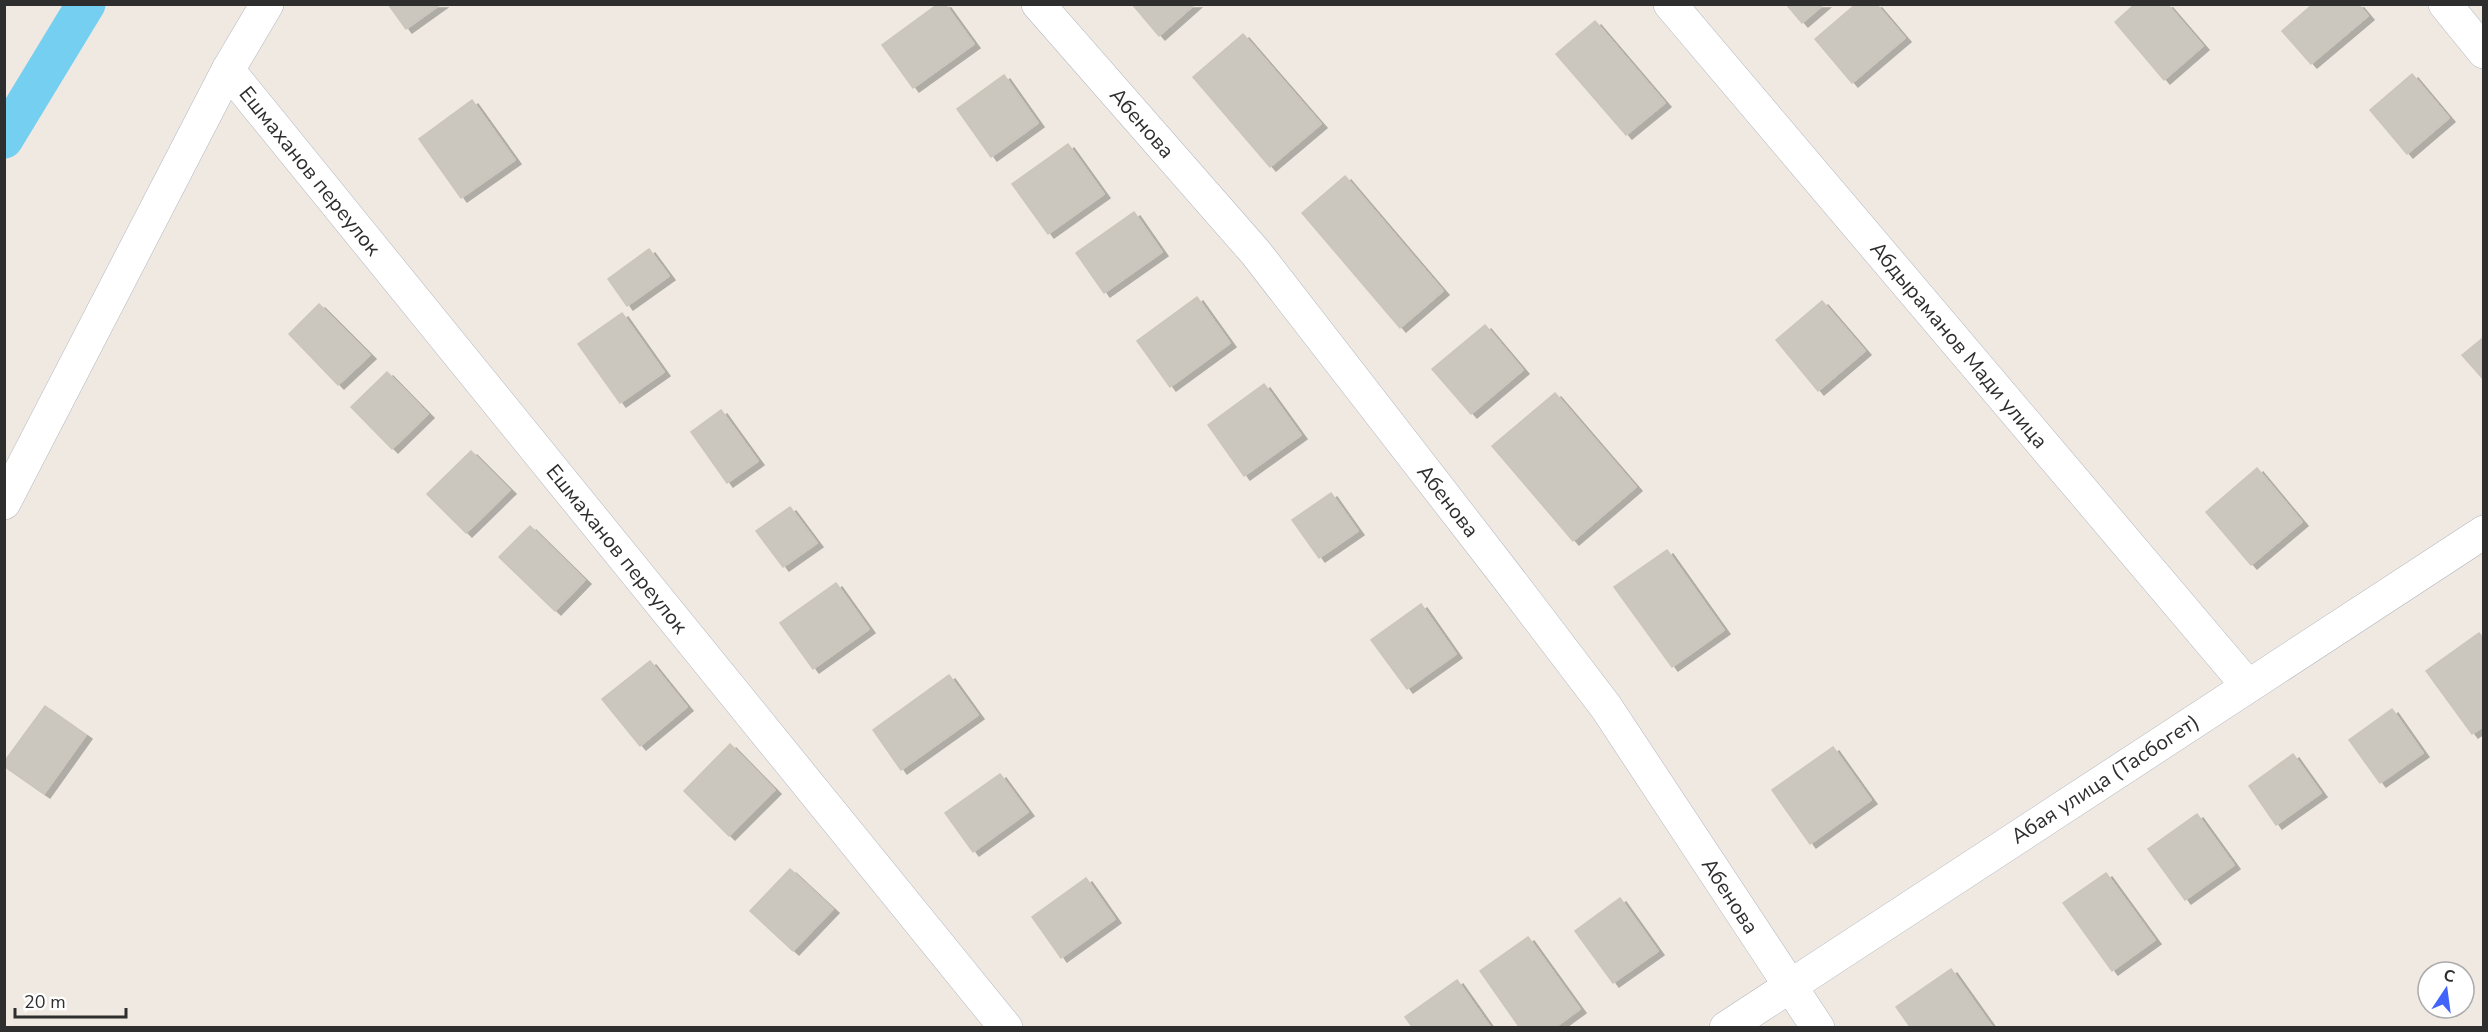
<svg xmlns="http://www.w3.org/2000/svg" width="2488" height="1032" font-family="'Nunito Sans',sans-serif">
<defs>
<filter id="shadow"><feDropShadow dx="6" dy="4" stdDeviation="0" flood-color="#0004"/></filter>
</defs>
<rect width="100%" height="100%" fill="#efe9e1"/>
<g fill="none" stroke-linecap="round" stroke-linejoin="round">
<polyline stroke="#75cff0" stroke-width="39" points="4,139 86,4"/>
</g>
<g fill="#cbc7bf" stroke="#cbc5ba" stroke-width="1.5" filter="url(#shadow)">
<polygon points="388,4 441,4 406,29"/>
<polygon points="938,4 945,4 974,44 913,88 882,45"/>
<polygon points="1132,4 1195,4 1159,36"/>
<polygon points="1786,4 1824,4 1802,23"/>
<polygon points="1856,4 1876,4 1905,38 1852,83 1815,39"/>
<polygon points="2135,4 2167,4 2203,46 2164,80 2115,22"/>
<polygon points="2313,4 2358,4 2368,16 2311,64 2282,31"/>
<polygon points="1595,21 1665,103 1626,135 1556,54"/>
<polygon points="1243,34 1321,124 1270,167 1193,77"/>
<polygon points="2412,74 2449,118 2407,154 2370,110"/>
<polygon points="1004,75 1038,123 991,157 957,109"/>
<polygon points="472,100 515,160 461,198 419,139"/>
<polygon points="1068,144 1104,194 1048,234 1012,184"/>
<polygon points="1345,176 1443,291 1400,328 1302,213"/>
<polygon points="1134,212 1162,252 1104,293 1076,253"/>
<polygon points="649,249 669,276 627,306 608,279"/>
<polygon points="1197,297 1230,343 1170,387 1137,341"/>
<polygon points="1822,301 1865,351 1818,391 1776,340"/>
<polygon points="319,304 370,355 338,385 289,334"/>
<polygon points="622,313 664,372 620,403 578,344"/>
<polygon points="1485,325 1523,370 1471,414 1432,369"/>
<polygon points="2484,337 2484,380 2462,355"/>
<polygon points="387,372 428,414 392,449 351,407"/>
<polygon points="1264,384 1301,435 1244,476 1208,425"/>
<polygon points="1555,393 1636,487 1573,541 1492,446"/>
<polygon points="721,410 758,461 727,483 691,432"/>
<polygon points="471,451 510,490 466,533 427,494"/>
<polygon points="2257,468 2302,522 2251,565 2206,512"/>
<polygon points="1331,493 1358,531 1319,558 1292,520"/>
<polygon points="790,507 817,543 783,567 756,531"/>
<polygon points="530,526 585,580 555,611 499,557"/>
<polygon points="1667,550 1724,630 1672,667 1614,587"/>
<polygon points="836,583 869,629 813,669 780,623"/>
<polygon points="1421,604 1456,654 1407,689 1371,640"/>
<polygon points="2479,633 2484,639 2484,726 2472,734 2426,671"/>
<polygon points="650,661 687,707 640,746 602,699"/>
<polygon points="949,675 978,715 901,770 873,730"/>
<polygon points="45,706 86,735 44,794 4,766 4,762"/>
<polygon points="2392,709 2423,753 2380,783 2349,740"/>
<polygon points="730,744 775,790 729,836 684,791"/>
<polygon points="1833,747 1871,800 1810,844 1772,790"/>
<polygon points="2293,754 2321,793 2276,825 2249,786"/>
<polygon points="1000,774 1028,812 973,852 945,813"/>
<polygon points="2197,814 2234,865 2185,900 2148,849"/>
<polygon points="790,869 833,909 793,951 750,911"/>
<polygon points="2106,873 2155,940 2112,971 2063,903"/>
<polygon points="1086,878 1115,919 1061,958 1032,917"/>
<polygon points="1620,898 1658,951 1613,983 1575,931"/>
<polygon points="1528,937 1580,1009 1554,1028 1520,1028 1480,971"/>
<polygon points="1951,969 1993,1028 1911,1028 1896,1007"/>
<polygon points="1457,980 1491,1028 1413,1028 1405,1017"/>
</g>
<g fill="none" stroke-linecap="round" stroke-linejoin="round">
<defs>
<g id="minor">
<polyline points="1038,4 1256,253 1504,573 1606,707 1818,1028"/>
<polyline points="1670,4 2248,686"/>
<polyline points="2445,4 2484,52"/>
<polyline points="228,70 1006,1028"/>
<polyline points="4,503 228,70 267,4"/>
<polyline points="1726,1028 2484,532"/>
</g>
</defs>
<use href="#minor" stroke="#b4b7c1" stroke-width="34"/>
<use href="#minor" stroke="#fff" stroke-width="33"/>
</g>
<g text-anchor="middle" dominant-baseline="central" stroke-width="4.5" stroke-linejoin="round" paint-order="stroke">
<g font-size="21" fill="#2e2e2e" stroke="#fff">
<text transform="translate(1142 123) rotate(49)">Абенова</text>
<text transform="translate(310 171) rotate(51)">Ешмаханов переулок</text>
<text transform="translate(1959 345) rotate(50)">Абдыраманов Мади улица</text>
<text transform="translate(1448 501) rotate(52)">Абенова</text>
<text transform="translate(617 549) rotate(51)">Ешмаханов переулок</text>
<text transform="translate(2105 779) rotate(-33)">Абая улица (Тасбогет)</text>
<text transform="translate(1730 896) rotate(57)">Абенова</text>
</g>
</g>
<rect width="2488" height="1032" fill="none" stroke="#2e2e2e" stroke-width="12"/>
<g transform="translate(2446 990) rotate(13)"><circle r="28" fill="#ffffff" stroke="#ababab" stroke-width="1.5"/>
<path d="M0-4.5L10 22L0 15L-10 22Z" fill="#4264fb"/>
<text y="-9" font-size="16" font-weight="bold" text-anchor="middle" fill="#2e2e2e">С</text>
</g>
<path d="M15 1008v9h111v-9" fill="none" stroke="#2e2e2e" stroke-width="3"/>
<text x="24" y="1008" font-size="18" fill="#2e2e2e" stroke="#ffffff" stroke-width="4.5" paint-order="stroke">20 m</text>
</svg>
